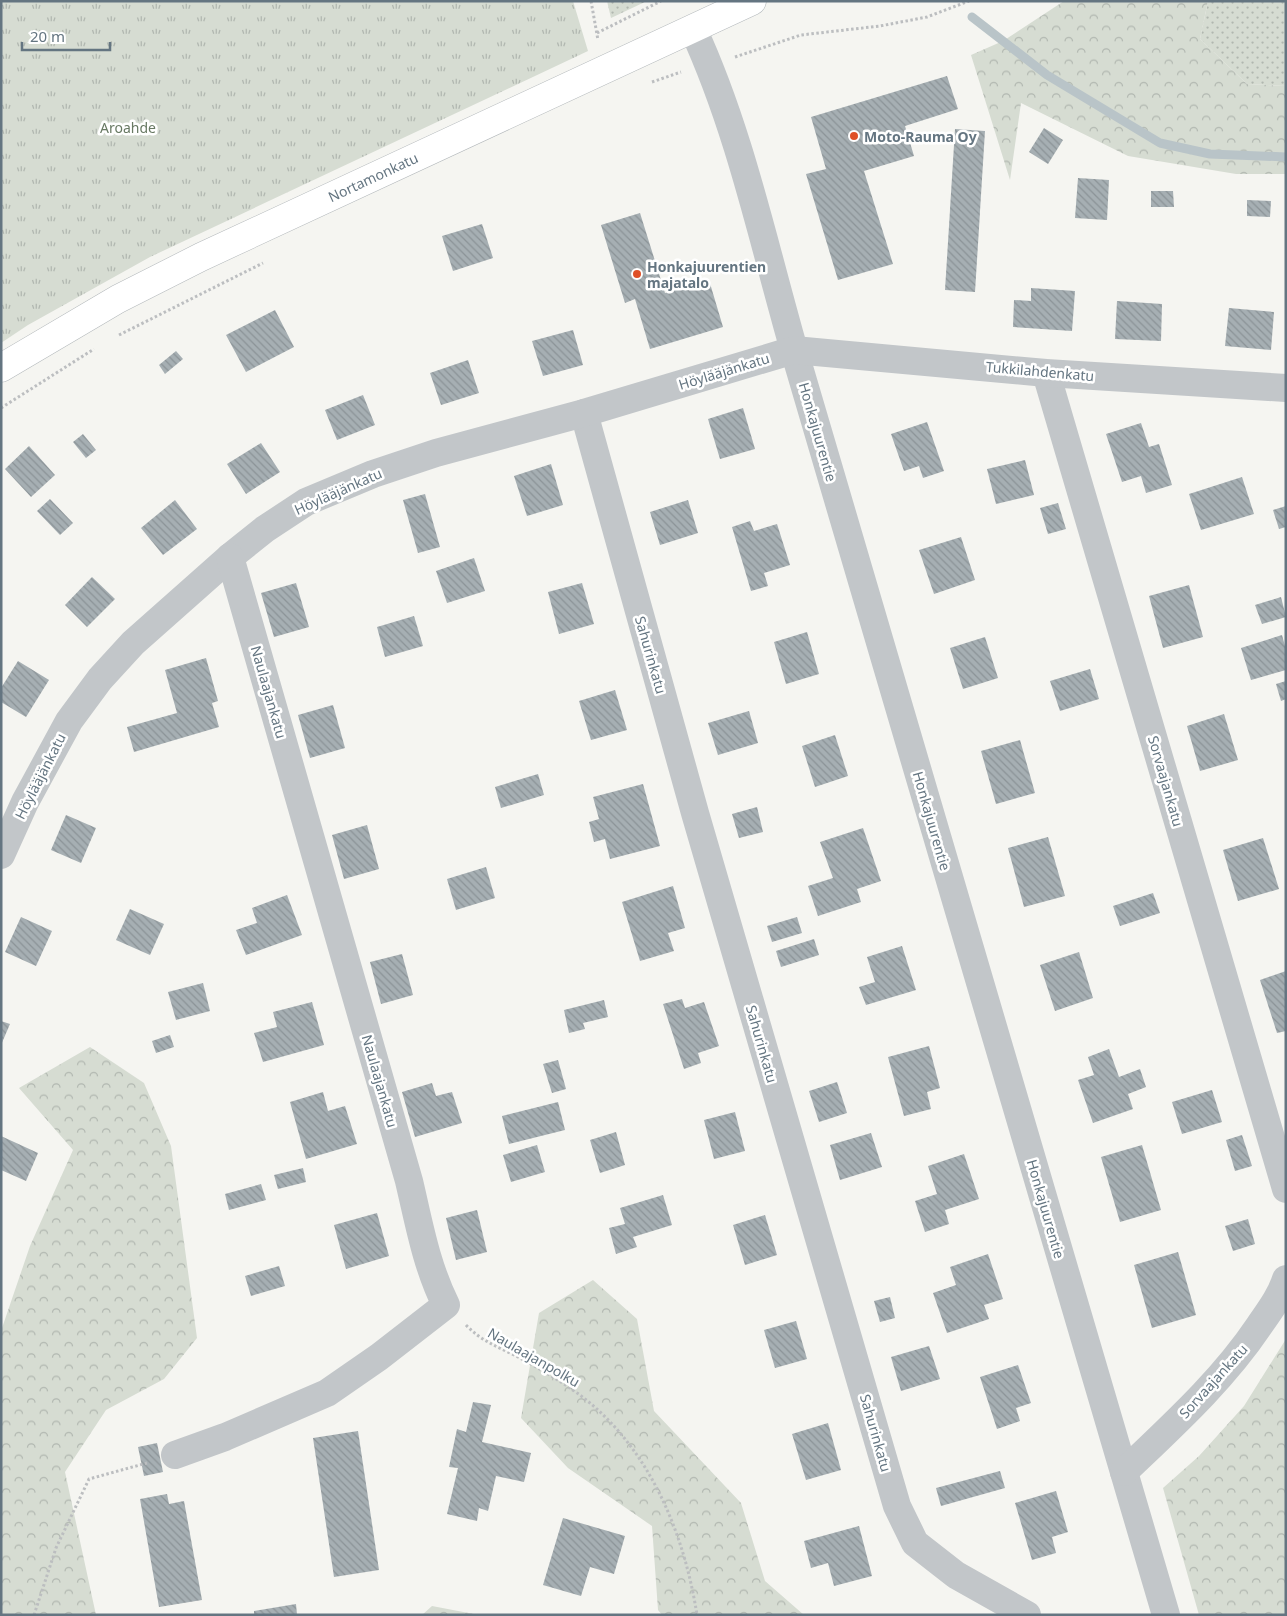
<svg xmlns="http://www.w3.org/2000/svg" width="1287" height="1616" font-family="'Noto Sans',sans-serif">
<defs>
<pattern id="grass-dots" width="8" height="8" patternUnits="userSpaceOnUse" patternTransform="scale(1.25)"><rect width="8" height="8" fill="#d6dcd2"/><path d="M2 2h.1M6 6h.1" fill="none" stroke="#b1b7b0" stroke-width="1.8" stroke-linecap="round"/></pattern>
<pattern id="forest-crowns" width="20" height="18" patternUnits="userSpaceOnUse" patternTransform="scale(1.25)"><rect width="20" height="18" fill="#d6dcd2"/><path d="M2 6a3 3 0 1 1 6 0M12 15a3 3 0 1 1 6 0" fill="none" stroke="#b1b7b0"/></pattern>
<pattern id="park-tufts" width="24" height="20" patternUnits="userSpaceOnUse" patternTransform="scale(1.25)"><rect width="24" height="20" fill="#d6dcd2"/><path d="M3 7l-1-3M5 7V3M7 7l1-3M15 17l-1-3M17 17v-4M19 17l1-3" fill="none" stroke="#b1b7b0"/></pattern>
<pattern id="building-back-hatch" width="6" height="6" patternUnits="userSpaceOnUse" patternTransform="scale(1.25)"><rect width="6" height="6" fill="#a6afb3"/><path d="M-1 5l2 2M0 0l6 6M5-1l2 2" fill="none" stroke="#8b9397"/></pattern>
</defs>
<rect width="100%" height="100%" fill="#f5f5f1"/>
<g fill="url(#grass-dots)">
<polygon points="607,1 647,1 611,18"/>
<polygon points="1208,1 1286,1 1286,86 1247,84 1200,39"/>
</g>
<g fill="url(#forest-crowns)">
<polygon points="1064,1 1208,1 1200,39 1247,84 1286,86 1286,174 1236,174 1128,156 1021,103 1010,180 971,55 1003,41"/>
<polygon points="90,1047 144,1083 171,1146 197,1338 164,1379 106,1410 65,1472 96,1615 1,1615 1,1331 30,1246 73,1150 19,1088"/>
<polygon points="593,1280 637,1319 654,1411 741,1503 765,1581 804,1615 662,1615 658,1610 652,1526 568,1468 521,1418 539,1313"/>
<polygon points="1286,1339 1286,1615 1199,1615 1163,1488 1199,1456 1244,1406"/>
<polygon points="432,1606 479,1615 422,1615"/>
</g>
<polygon fill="url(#park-tufts)" points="1,1 573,1 588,51 150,257 28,325 1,343"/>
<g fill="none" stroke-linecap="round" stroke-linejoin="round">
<polyline stroke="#b9c4c8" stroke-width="9" points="972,17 1047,75 1160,143 1210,154 1286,157"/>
</g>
<g fill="url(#building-back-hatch)">
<polygon points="947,76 958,109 905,126 914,156 864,171 893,264 838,280 806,174 826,169 811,117"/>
<polygon points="1044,128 1063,140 1048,164 1029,152"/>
<polygon points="955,129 985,131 975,292 945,290"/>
<polygon points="1078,178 1109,180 1107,220 1075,218"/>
<polygon points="1151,191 1173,191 1174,207 1151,207"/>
<polygon points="1247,200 1271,201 1270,217 1247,216"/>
<polygon points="640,213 665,293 709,280 723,327 650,349 635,299 625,303 601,225"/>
<polygon points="482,224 493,258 453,271 442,236"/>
<polygon points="1031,288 1075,291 1072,331 1013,327 1014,300 1031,301"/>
<polygon points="1117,301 1162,304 1161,341 1115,339"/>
<polygon points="1229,308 1274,312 1271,350 1225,346"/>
<polygon points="275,310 294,347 246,372 226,335"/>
<polygon points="573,330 583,365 543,376 532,341"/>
<polygon points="176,351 183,359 165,374 159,365"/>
<polygon points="468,360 479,393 441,405 430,373"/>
<polygon points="363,395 375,425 337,440 325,410"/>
<polygon points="743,408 755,449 720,459 708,419"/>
<polygon points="927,422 944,471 923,478 919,466 904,471 891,434"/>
<polygon points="1141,423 1149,447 1159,444 1172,485 1146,493 1141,476 1122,482 1106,434"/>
<polygon points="83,434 96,450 86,458 73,442"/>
<polygon points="261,443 280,472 246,494 227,464"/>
<polygon points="29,446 55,475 31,497 5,469"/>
<polygon points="1025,460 1034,495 996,504 987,469"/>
<polygon points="551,464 563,505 527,516 514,476"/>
<polygon points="1242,477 1254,514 1201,530 1189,494"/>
<polygon points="425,494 440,547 418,553 403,500"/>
<polygon points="50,499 73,523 60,535 37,511"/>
<polygon points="175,500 197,529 163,555 141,528"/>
<polygon points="688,500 698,533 660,545 650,512"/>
<polygon points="1058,503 1066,529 1048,534 1040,508"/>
<polygon points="1286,506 1286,527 1279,529 1273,510"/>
<polygon points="750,521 754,531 777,524 790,565 764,573 768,586 751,591 732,527"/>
<polygon points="961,537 975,580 934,594 919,550"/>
<polygon points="474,558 485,591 447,603 436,571"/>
<polygon points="92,577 115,599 87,627 65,605"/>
<polygon points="296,583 309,627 274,637 261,593"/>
<polygon points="582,583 594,624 559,634 548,592"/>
<polygon points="1189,585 1203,637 1163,648 1149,596"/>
<polygon points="1281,597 1286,617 1262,624 1255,605"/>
<polygon points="414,616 423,646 385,657 377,627"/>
<polygon points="807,632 819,674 786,684 774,642"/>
<polygon points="1282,635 1286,650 1286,670 1251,680 1241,648"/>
<polygon points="985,637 998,678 963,689 950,648"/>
<polygon points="206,658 218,701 212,703 219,727 134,752 127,727 177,713 165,670"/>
<polygon points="18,661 49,680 26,717 1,702 1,688"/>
<polygon points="1090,669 1099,699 1060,711 1050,681"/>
<polygon points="1286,681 1286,699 1281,701 1276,684"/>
<polygon points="615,690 627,730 591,740 579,701"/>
<polygon points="333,705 345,748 310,758 298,715"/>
<polygon points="749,711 758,743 718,755 708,723"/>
<polygon points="1224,714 1238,760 1200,771 1187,726"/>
<polygon points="835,735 848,776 815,787 802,746"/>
<polygon points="1020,740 1035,793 996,804 981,751"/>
<polygon points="538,774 544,795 501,808 495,787"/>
<polygon points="643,784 660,846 610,859 605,839 594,842 589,822 599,819 593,797"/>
<polygon points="757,807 763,832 739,838 732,814"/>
<polygon points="66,815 96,828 81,863 51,850"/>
<polygon points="367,825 379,869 344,879 332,835"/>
<polygon points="863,828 881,881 857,889 861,902 818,916 808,886 833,878 820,842"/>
<polygon points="1048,837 1065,896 1024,907 1008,848"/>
<polygon points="1263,838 1279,889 1238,901 1223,850"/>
<polygon points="486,867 495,898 456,910 447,879"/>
<polygon points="673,886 685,928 668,933 674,951 640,961 622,902"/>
<polygon points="1153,893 1160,913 1120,926 1113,906"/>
<polygon points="287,895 302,935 246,955 236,930 257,923 252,908"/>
<polygon points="130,909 164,924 150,955 116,940"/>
<polygon points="21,917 52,931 36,966 5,952"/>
<polygon points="797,917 802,933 772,942 767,926"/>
<polygon points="814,939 819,955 781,967 776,951"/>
<polygon points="902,946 916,990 866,1005 859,987 875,982 867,957"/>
<polygon points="1079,952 1093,998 1055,1011 1040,965"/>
<polygon points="402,954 413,995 381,1004 370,962"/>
<polygon points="1286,971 1286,1031 1277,1033 1260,980"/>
<polygon points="203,983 210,1011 176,1020 168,992"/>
<polygon points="682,999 685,1008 704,1002 719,1046 698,1053 701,1063 684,1069 663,1004"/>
<polygon points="604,1000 608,1017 583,1023 585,1029 569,1033 564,1010"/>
<polygon points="312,1002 324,1045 263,1062 254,1033 277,1027 273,1012"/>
<polygon points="1,1021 10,1024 1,1045"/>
<polygon points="170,1035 174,1047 156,1053 152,1041"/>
<polygon points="929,1046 940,1088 927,1092 931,1109 904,1116 888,1057"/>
<polygon points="1109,1049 1119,1077 1140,1069 1146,1087 1128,1094 1133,1109 1093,1123 1078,1080 1094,1075 1088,1057"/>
<polygon points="558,1060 566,1089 552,1093 543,1064"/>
<polygon points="837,1082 847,1113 819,1122 809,1091"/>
<polygon points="432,1083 436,1096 452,1092 462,1123 415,1137 402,1092"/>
<polygon points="1212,1090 1222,1122 1182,1134 1172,1102"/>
<polygon points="323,1092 328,1111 345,1106 357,1144 306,1159 290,1102"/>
<polygon points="558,1102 565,1130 509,1144 502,1116"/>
<polygon points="735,1112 745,1151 714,1159 704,1120"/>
<polygon points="616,1132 625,1165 600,1173 590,1140"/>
<polygon points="871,1133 882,1167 840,1180 830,1145"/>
<polygon points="1242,1135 1252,1166 1235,1171 1226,1140"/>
<polygon points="1,1136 38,1153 26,1181 1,1170"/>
<polygon points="537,1145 545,1172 511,1182 503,1155"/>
<polygon points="1142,1145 1161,1210 1120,1222 1101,1157"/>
<polygon points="964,1154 979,1199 945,1210 949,1224 925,1232 915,1201 937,1194 928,1166"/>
<polygon points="303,1168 306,1182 278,1189 274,1175"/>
<polygon points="261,1184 266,1200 229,1210 225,1194"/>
<polygon points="663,1195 672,1225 633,1237 637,1247 616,1254 609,1228 625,1224 620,1208"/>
<polygon points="477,1210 487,1252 456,1260 446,1218"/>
<polygon points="377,1213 389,1256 346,1269 334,1225"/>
<polygon points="765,1215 777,1255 745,1265 733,1225"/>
<polygon points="1248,1219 1255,1244 1233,1251 1225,1226"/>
<polygon points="1178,1252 1196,1315 1152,1328 1134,1265"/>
<polygon points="988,1254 1003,1299 984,1305 989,1319 947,1333 933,1293 956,1285 950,1267"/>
<polygon points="279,1266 285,1286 251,1296 245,1276"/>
<polygon points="890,1297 895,1318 880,1322 874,1301"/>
<polygon points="796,1321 807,1359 775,1368 764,1330"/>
<polygon points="929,1346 940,1379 901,1391 891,1357"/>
<polygon points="1018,1365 1031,1403 1016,1408 1020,1421 997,1429 980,1377"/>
<polygon points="473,1402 491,1405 482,1442 531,1453 524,1482 496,1476 488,1511 479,1508 477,1521 447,1514 458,1468 449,1467 457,1429 466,1432"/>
<polygon points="828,1423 841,1470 806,1480 792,1434"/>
<polygon points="358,1431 379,1570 334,1577 313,1438"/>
<polygon points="157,1443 163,1472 144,1476 138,1447"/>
<polygon points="1000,1471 1005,1488 941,1506 936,1488"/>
<polygon points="1056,1491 1068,1532 1052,1537 1056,1553 1032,1560 1015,1503"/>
<polygon points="167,1494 169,1504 184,1501 202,1600 159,1607 140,1499"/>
<polygon points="563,1518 625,1536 614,1574 590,1567 581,1596 543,1585"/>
<polygon points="859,1526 872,1576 834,1586 828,1563 811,1568 804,1541"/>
<polygon points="296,1604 297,1615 254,1615 254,1611"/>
</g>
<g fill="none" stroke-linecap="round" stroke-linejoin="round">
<defs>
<polyline id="major" points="1,368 118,299 201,257 752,1"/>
</defs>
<use href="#major" stroke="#b3b8bb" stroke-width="29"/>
<g stroke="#bcbec0" stroke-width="3" stroke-dasharray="2.5 2.5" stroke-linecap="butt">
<polyline points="591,1 598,40"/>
<polyline points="597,33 661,1"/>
<polyline points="735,57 801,35 880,26 927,17 969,1"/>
<polyline points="652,82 681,72"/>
<polyline points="119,335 263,263"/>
<polyline points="1,408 94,349"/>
<path d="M 466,1325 C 480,1340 496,1346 514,1355 C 532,1364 550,1375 567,1386 C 644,1436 683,1526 697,1615"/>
<polyline points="34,1615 56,1548 89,1479 147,1463"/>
</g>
<g stroke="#c2c6c9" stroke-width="28">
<path d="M 693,29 C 740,131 763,242 794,350 L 1166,1615"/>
<polyline points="1046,373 1286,1189"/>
<polyline points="584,413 695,813 897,1506 915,1543 956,1575 1027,1615"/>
<polyline points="1,855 25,802 69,721 100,679 133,643 230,557 265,529 306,502 373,474 436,453 584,413 794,350 1046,373 1286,388"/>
<path d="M 175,1455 L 225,1437 L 327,1393 L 379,1357 L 446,1305 C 426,1265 419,1223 409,1181 L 230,557"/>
<path d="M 1124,1472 C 1172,1426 1222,1381 1259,1326 C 1270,1310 1280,1297 1286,1279"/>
</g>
<use href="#major" stroke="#fff" stroke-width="28"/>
</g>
<g fill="#df5027" stroke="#fff" stroke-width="2">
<circle cx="854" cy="136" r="5"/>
<circle cx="637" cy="274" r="5"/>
</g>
<g text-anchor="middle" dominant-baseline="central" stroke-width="5" stroke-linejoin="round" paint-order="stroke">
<g font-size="14" fill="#687963" stroke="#fff">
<text x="128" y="127">Aroahde</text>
</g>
<g font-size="14" font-weight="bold" fill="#647581" stroke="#fff" text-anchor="start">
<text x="864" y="136">Moto-Rauma Oy</text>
<text x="647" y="266">Honkajuurentien<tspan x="647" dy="16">majatalo</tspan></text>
</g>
<g font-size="14" fill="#647581" stroke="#fff">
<text transform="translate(373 177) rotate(-25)">Nortamonkatu</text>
<text transform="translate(724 371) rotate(-17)">Höylääjänkatu</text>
<text transform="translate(1040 371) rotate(5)">Tukkilahdenkatu</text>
<text transform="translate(818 432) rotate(74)">Honkajuurentie</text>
<text transform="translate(338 491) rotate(-24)">Höylääjänkatu</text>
<text transform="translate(651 655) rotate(74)">Sahurinkatu</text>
<text transform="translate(269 692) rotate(74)">Naulaajankatu</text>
<text transform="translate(40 776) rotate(-63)">Höylääjänkatu</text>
<text transform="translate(1166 781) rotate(74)">Sorvaajankatu</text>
<text transform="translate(932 821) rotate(74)">Honkajuurentie</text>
<text transform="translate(762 1044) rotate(74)">Sahurinkatu</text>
<text transform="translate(380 1081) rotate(74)">Naulaajankatu</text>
<text transform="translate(1046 1209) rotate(74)">Honkajuurentie</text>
<text transform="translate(534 1357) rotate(30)">Naulaajanpolku</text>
<text transform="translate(1213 1381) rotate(-48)">Sorvaajankatu</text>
<text transform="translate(876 1433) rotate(74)">Sahurinkatu</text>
</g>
</g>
<rect width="1287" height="1616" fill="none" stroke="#647581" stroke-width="5"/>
<path d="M22 42v8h88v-8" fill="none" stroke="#647581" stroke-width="2.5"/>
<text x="30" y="42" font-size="15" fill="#647581" stroke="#ffffff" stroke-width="4" paint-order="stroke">20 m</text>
</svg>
